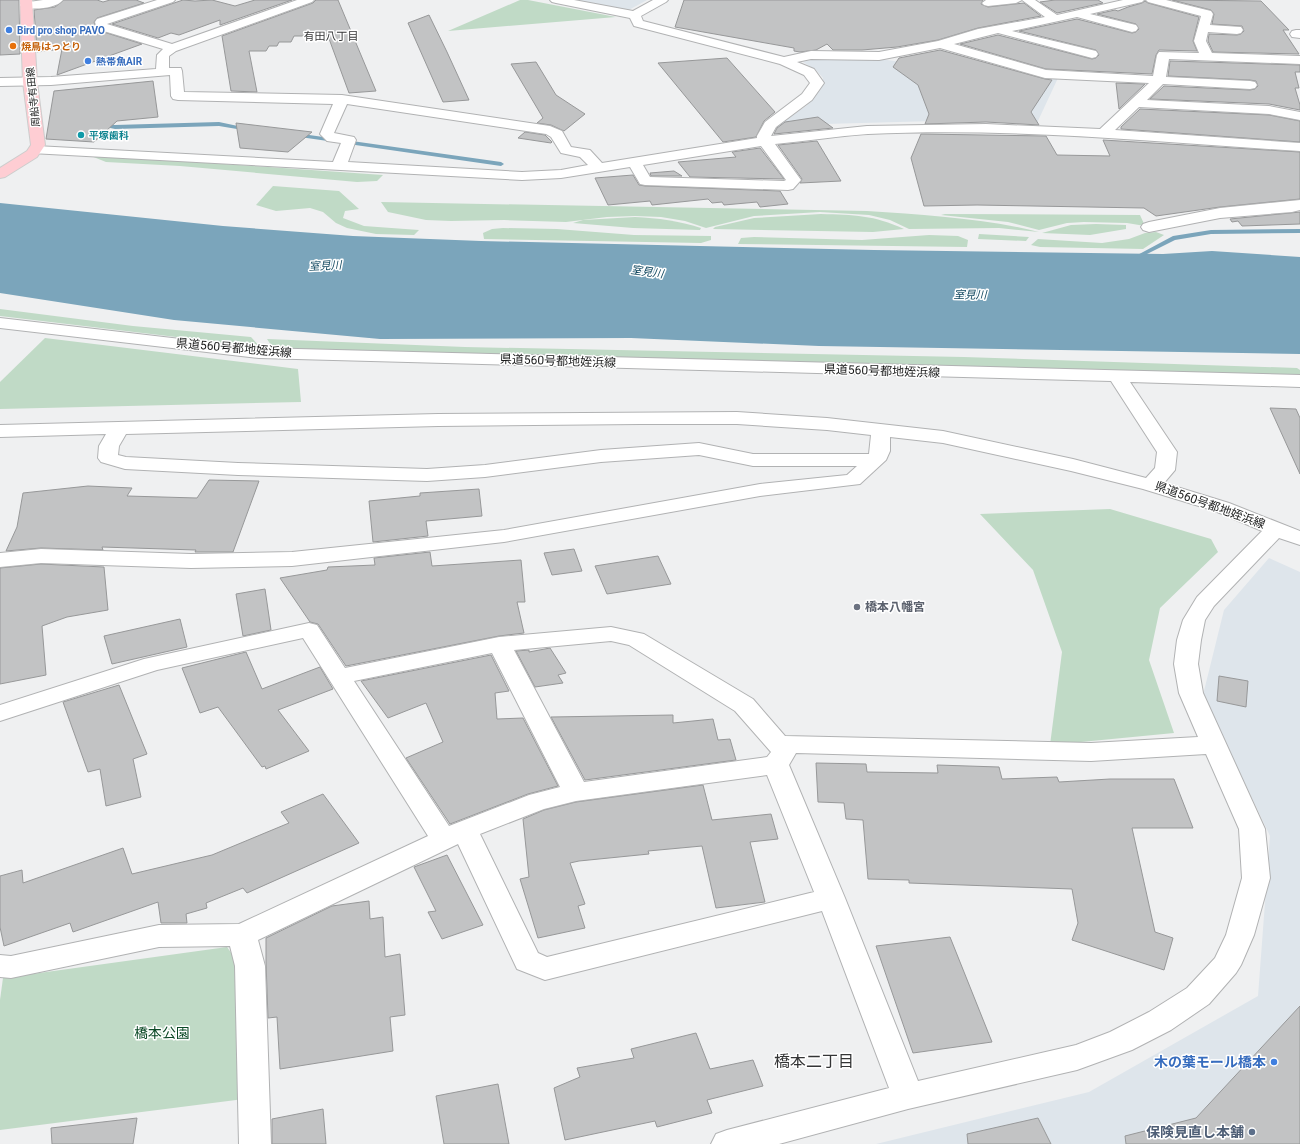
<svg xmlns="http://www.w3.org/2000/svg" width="1300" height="1144" font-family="Roboto,'Noto Sans JP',sans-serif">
<rect width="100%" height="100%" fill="#eff0f1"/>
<g fill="#dee5eb">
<polygon points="573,0 647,0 627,11"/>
<polygon points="818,58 887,60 980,73 1058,78 1037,123 971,120 825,124 776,133 778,125 806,106 822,87 823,78 816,70 803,62"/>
<polygon points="1269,558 1300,572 1300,1144 876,1144 1089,1092 1258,996 1270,836 1203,695 1224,610"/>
</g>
<g fill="#c0dac6">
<polygon points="520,0 528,0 616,17 448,31"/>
<polygon points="91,156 123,157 383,175 377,181 357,182 180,166 106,162"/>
<polygon points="273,186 339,191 359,209 345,211 343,218 364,226 419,230 414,235 376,234 347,228 336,223 323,212 310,208 276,211 256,205"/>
<path d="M 381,202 L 867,211 C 925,215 983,218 1039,232 L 999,228 L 909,229 L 890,220 L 869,215 L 820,212 L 754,216 L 706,228 L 685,221 L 661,217 L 635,216 L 607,217 L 566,222 L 504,220 L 451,221 L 426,220 L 388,212 Z"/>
<path d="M 821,214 C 854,215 874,215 904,229 L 873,232 L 713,229 L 715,227 L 754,218 Z"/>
<polygon points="945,214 1140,215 1145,226 1127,223 1084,222 1067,223 1039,230 1008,222 941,215"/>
<path d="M 635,217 C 658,218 679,221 701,228 L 700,230 L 633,228 L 573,223 L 583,220 Z"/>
<polygon points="1096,224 1126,225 1126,229 1090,235 1042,233 1071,225"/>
<polygon points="503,228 557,229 634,235 711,236 711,240 701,243 484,239 483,233 492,229"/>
<polygon points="1156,232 1164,235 1143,249 1040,247 1031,245 1038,239 1102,243 1129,239 1145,233"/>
<polygon points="979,234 1029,237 1026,241 978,239"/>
<polygon points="929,235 958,236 968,240 967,247 738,244 741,238 754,237 862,240"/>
<polygon points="0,309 133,326 251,337 260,347 0,316"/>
<polygon points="45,338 298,369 301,402 0,409 0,382"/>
<polygon points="267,339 465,347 964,357 1297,368 1300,370 1300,376 273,348"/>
<polygon points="1110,509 1211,539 1218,552 1160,608 1149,660 1174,733 1050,745 1062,652 1033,570 980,514"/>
<polygon points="227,947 245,972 244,1099 0,1130 0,1000 3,978"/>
</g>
<polygon fill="#7ba5bb" points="0,203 223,226 353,236 481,241 874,250 1163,254 1212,251 1300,257 1300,354 819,346 631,338 380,339 174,320 0,293"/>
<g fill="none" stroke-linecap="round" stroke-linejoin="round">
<g fill="#7ba5bb" fill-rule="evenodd">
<polygon points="219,122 252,129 249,131 219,126 115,129 97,125 100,123 115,125"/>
<polygon points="295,133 501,162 504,164 501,166 293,136 292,135"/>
<polygon points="1300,229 1300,233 1211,234 1175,240 1135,260 1131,260 1130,259 1173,236 1211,230"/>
</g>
</g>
<g fill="#c2c3c4" stroke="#979899">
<polygon points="0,0 19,0 20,54 0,55"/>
<polygon points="64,0 97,0 103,2 110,0 136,0 144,3 97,18 94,22 97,30 142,44 57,75 62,49 37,52 34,10 55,7"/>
<polygon points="183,0 195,1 212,0 235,6 255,0 292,0 220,25 220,20 179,35 171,33 158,38 112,24"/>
<polygon points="316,0 338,0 376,91 349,93 328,36 294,36 291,42 279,42 277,46 269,46 266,51 249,51 257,92 231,91 222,36 313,3"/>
<polygon points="684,0 983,0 981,4 988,7 1024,3 1041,16 978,28 938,40 897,47 862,50 833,50 827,44 816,50 800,52 794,51 794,48 675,27"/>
<polygon points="1055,0 1098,0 1103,3 1057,13 1040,2"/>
<polygon points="1172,0 1261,1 1289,30 1283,30 1299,54 1213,52 1208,41 1209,34 1237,35 1241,34 1244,31 1242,26 1212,24 1214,14 1211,10"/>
<polygon points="1145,1 1148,3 1199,17 1193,41 1197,51 1159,50 1156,55 1152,74 1046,69 960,44 998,35 1092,59 1096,58 1099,55 1096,50 1019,31 1077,19 1132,33 1136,32 1139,29 1136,24 1097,14 1115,10 1118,11 1128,7 1142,3"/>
<polygon points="429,15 447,52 469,100 443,102 408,23"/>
<polygon points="940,50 1045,79 1052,80 1031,112 1039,125 986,122 925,124 929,114 918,85 893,67 899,58"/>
<polygon points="727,58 775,112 764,121 756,137 723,142 658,63"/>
<polygon points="1170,61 1300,65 1300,72 1295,72 1299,88 1295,88 1300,105 1300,110 1269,104 1150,99 1164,86 1250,90 1255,89 1258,86 1256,81 1250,80 1168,76"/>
<polygon points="536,62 556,95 585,114 564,131 551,125 537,123 543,118 511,64"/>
<polygon points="153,81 158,117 117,121 94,142 46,139 54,91"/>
<polygon points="1116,83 1145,84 1119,109"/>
<polygon points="1140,109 1269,115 1300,121 1300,142 1121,129 1121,127"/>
<polygon points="818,117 833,128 774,134 777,128 785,122"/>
<polygon points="236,123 312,132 288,152 240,148"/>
<polygon points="525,132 545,135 552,142 551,143 518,138"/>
<polygon points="921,134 1046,136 1057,155 1110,156 1103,140 1300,152 1300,199 1220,207 1156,216 1144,208 977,205 924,206 911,158"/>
<polygon points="817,141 841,181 800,183 802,179 778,145"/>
<polygon points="760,148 784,179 690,177 678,162 736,157 732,152"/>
<polygon points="674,171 682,176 651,176 650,173"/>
<polygon points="633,175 639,185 645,186 780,191 788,204 760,207 757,202 724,205 722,202 712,203 708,199 652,205 650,201 608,205 595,178"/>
<polygon points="1300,212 1300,224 1242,226 1238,221 1232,222 1230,219"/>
<polygon points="1270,408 1296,409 1300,418 1300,474"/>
<polygon points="209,480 259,481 233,552 195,552 196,550 102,547 103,550 41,548 6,551 17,527 23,493 88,486 132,488 127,496 197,498"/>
<polygon points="479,489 482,516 426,521 428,536 373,542 369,501 420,496 420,493"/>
<polygon points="574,549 582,571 552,575 544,553"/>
<polygon points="430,552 432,566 521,560 525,602 517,602 524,633 499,636 346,666 318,624 310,622 280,578 327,570 328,567 375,565 374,558"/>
<polygon points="658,556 671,584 607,594 595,566"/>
<polygon points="41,564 104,567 108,610 67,617 42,626 46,675 0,684 0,568"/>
<polygon points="265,589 271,630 243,636 236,594"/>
<polygon points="180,619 187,647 112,664 104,636"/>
<polygon points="550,648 566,673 558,675 563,683 535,687 516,651 529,650 529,652"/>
<polygon points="246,652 262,689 320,667 333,689 278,710 309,751 266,769 265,766 262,767 218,707 200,713 182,668"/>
<polygon points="491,655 509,691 495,693 497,719 523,718 558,786 528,794 450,824 406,758 443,742 426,703 388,718 361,681"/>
<polygon points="1219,676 1248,681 1246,707 1217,701"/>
<polygon points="119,685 147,754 133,759 141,797 106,806 100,769 88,772 63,702"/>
<polygon points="673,715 673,723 713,719 718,740 730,739 736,760 585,780 551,717"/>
<polygon points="816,763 866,764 867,772 938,773 937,765 999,767 1002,779 1057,777 1059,782 1110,779 1174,779 1193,828 1132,828 1155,932 1173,938 1164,970 1072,940 1078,923 1072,889 909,883 909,880 868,879 863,820 846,819 844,803 818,802"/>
<polygon points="703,785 712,820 771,814 778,839 750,842 765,902 716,908 702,846 648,851 649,854 579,861 570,863 585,904 578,906 585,928 538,938 520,879 529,877 523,819 544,810 576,802"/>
<polygon points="323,794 359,843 247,893 243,888 206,903 207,908 186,914 187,923 161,923 158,902 73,932 70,923 4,946 0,927 0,876 22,870 23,883 123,848 132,874 212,855 289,823 281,812"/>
<polygon points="447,855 483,925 442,939 428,912 436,911 414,867"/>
<polygon points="369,901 370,919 383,917 385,957 400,954 405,1015 390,1017 393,1051 280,1069 277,1017 268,1018 266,962 266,938 332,906"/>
<polygon points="950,937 992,1042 913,1053 876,946"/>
<polygon points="1300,1006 1300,1144 1126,1144 1125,1136 1196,1118"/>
<polygon points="696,1033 710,1069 753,1060 763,1086 707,1100 712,1113 657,1127 655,1121 565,1140 554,1088 580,1077 577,1068 634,1058 631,1049"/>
<polygon points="498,1084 509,1144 444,1144 436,1096"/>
<polygon points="323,1109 326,1144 272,1144 272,1119"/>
<polygon points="137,1118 133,1144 52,1144 51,1128"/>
<polygon points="1038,1118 1051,1144 968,1144 967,1134"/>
</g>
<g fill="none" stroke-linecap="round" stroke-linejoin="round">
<defs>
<g id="minor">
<path d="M 43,0 L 63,0 C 56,9 32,10 22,7 L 20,5 L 22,3 Z"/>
<path d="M 157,0 L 175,0 L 173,2 L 107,24 L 172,44 L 297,0 L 314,0 L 312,2 L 176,51 L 169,56 L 169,68 L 181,68 L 182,71 L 184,92 L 342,95 L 550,126 L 562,131 L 571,147 L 590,150 L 602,163 L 757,138 L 757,136 L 765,122 L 802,94 L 810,83 L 804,75 L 780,64 L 634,26 L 630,18 L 556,3 L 552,2 L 550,0 L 574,0 L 633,11 L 653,0 L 668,0 L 666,2 L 641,16 L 643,21 L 784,57 L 811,51 L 879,52 L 938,41 L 978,29 L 1045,17 L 1022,0 L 1016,3 L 988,6 L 984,5 L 982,3 L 986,0 L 1035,0 L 1057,15 L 1123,0 L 1144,0 L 1142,2 L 1090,14 L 1136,25 L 1138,28 L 1136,31 L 1132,32 L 1077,17 L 1012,31 L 1096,51 L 1098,54 L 1096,57 L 1092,58 L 998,33 L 954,44 L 1046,70 L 1153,76 L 1157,55 L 1159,52 L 1199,53 L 1194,41 L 1201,16 L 1148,2 L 1146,0 L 1166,0 L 1211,11 L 1213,14 L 1210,25 L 1241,27 L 1243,30 L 1241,33 L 1237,34 L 1208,32 L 1206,41 L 1212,53 L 1300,56 L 1300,64 L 1169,59 L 1166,77 L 1250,81 L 1255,82 L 1257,85 L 1255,88 L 1250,89 L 1163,84 L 1147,100 L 1269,106 L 1300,112 L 1300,120 L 1269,114 L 1139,107 L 1115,130 L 1300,143 L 1300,151 C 1156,142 1012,127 868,134 C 837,136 806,141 775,144 L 801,180 L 793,189 L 788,190 L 645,185 L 640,184 L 630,167 L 561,178 L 522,180 L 31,153 L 29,150 L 31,147 L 36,146 L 333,162 L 341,143 L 327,141 L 320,134 L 333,104 L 178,100 L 173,99 L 171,96 L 170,75 L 51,85 L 0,86 L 0,78 L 51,77 L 156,69 L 157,55 L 163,49 L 97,29 L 95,22 L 97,19 ZM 940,48 L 1045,78 L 1149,83 L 1100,129 L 986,124 L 867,126 L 771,136 L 776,127 L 812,100 L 824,83 L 814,69 L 797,62 L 811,59 L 879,60 ZM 347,104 L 546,134 L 551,137 L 561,153 L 580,157 L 588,165 L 561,170 L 522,172 L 348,162 L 356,140 L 354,137 L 334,133 ZM 761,146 L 786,180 L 784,181 L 650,177 L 643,165 Z"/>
<polygon points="1296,30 1300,30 1300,38 1292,37 1290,34 1292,31"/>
<polygon points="1300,200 1300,210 1292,212 1220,218 1149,232 1143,230 1141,227 1143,224 1149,222 1220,208"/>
<path d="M 0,318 L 259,348 L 1300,375 L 1300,387 L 1130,382 L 1177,452 L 1175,470 L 1164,483 L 1229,503 L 1300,531 L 1300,545 L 1279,538 L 1214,606 L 1205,620 L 1201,640 L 1198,664 L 1203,693 L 1265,829 L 1270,878 L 1254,935 L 1241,965 L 1236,973 L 1209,1004 L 1171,1030 L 1132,1050 L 1077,1070 L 908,1109 L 779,1144 L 711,1144 L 716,1134 L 727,1130 L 889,1088 L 822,911 L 545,980 L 517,969 L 458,844 L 258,940 L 265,966 L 271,1144 L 239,1144 L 235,966 L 230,946 L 159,947 L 11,978 L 0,977 L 0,955 L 11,956 L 159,925 L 239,924 L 428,836 L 303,638 L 157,670 L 0,721 L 0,705 L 144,659 L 309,623 L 317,625 L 345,668 L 499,637 L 611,627 L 644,634 L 753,699 L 785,736 L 1091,743 L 1198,737 L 1179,693 L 1174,664 L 1177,640 L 1183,620 L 1197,597 L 1262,531 L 1215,511 L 1143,489 L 1071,471 L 943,443 L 890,437 L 890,451 L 886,460 L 860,484 L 760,496 L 504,542 L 292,566 L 191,568 L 41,563 L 0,567 L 0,553 L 41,549 L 191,554 L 292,552 L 504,530 L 760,484 L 847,475 L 857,466 L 753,466 L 699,455 L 601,462 L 485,477 L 427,481 L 238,475 L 125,469 L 101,462 L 98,458 L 99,446 L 106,434 L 0,437 L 0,425 L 438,414 L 737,412 L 827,418 L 943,431 L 1073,459 L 1146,478 L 1155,468 L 1157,452 L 1111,381 L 259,358 L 0,328 ZM 640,424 L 737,424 L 827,430 L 871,435 L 869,454 L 753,454 L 699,443 L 601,450 L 485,465 L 427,469 L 238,463 L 126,457 L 118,455 L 119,446 L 126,434 L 438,426 ZM 611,641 L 629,645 L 735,711 L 771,752 L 767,757 L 584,782 L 514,650 ZM 492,653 L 560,787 L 529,795 L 449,826 L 354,681 ZM 796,753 L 1091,761 L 1206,754 L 1239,829 L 1242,878 L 1226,935 L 1215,958 L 1187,988 L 1149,1012 L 1110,1032 L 1076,1045 L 918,1081 L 845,898 L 789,765 ZM 767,775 L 814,892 L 547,957 L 538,953 L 480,834 L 544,809 L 576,801 Z"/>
</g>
<polygon id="major" points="20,0 32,0 37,82 45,145 37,157 5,177 0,178 0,168 27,151 31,145 23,82"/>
</defs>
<use href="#minor" stroke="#b1b2b3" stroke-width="2"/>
<use href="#major" stroke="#cdcdcd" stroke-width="2"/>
<use href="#minor" fill="#fff" fill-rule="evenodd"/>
<use href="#major" fill="#fecdd3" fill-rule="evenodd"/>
</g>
<g fill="#3f7fe0" stroke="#fff" stroke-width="1.5">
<circle cx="9" cy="30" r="4"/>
<circle cx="88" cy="61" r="4"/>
<circle cx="1274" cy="1062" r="4"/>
</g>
<circle fill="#e8710a" stroke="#fff" stroke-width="1.5" cx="13" cy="46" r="4"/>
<circle fill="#0f9aa8" stroke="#fff" stroke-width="1.5" cx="81" cy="135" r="4"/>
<circle fill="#6b7280" stroke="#fff" stroke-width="1.5" cx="857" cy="607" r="4"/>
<circle fill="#5c6f8a" stroke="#fff" stroke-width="1.5" cx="1252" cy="1132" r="4"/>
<g text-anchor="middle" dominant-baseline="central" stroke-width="3" stroke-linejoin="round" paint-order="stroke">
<g font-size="10" font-weight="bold" fill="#366cbe" stroke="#fff" text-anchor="start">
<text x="17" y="30">Bird pro shop PAVO</text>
<text x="96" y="61">熱帯魚AIR</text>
</g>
<g font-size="10" font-weight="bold" fill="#c56008" stroke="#fff" text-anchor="start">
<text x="21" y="46">焼鳥はっとり</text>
</g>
<g font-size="10" fill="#1a1b1b" stroke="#fff">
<text transform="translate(33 97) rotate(-96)">周船寺有田線</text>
</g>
<g font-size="10" font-weight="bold" fill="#0d838f" stroke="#fff" text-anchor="start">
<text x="89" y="135">平塚歯科</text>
</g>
<g font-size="11" fill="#343536" stroke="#fff">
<text x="331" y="36">有田八丁目</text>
</g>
<g font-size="11" font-style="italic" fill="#10475f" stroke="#fff">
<text transform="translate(325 266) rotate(-3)">室見川</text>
<text transform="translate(647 272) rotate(8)">室見川</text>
<text transform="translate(970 295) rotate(1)">室見川</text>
</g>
<g font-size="12" fill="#1a1b1b" stroke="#fff">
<text transform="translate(234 348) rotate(5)">県道560号都地姪浜線</text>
<text transform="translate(558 361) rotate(2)">県道560号都地姪浜線</text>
<text transform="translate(882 371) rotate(2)">県道560号都地姪浜線</text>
<text transform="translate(1210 505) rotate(20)">県道560号都地姪浜線</text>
</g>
<g font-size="12" font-weight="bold" fill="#5b616d" stroke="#fff" text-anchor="start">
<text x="865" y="607">橋本八幡宮</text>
</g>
<g font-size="14" fill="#0a4825" stroke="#fff">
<text x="162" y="1033">橋本公園</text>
</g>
<g font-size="14" font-weight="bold" fill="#366cbe" stroke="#fff" text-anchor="end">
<text x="1266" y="1062">木の葉モール橋本</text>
</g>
<g font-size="14" font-weight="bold" fill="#4e5e75" stroke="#fff" text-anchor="end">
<text x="1244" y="1132">保険見直し本舗</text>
</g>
<g font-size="16" fill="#343536" stroke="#fff">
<text x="814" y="1061">橋本二丁目</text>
</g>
</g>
</svg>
